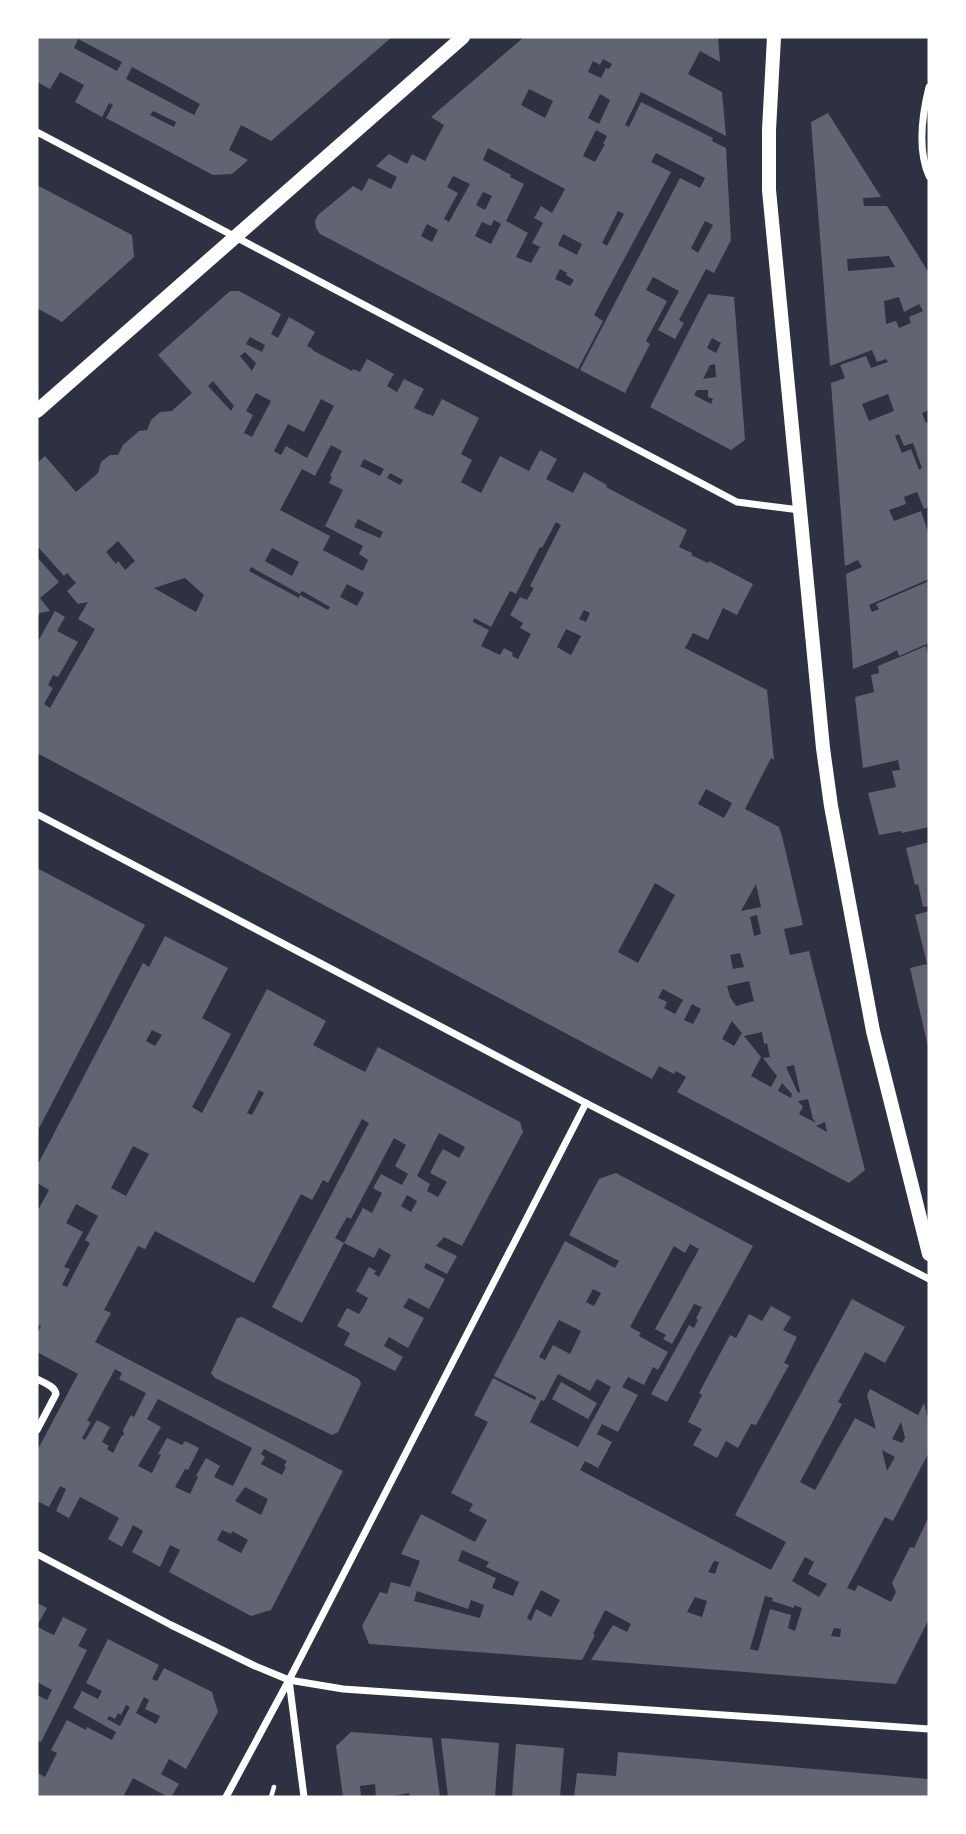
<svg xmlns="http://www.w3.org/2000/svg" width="966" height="1834" font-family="'Work Sans',sans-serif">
<rect width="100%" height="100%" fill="#2d3142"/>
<g fill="#626471" fill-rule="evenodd">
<path d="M 37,37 L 392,37 L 271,141 L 241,125 L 229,150 L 248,160 L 232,174 L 213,175 L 106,118 L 113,105 L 109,103 L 102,117 L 75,102 L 84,85 L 60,72 L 50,89 L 37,82 ZM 78,39 L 122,62 L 117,71 L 74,48 ZM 132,67 L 200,104 L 194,115 L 126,79 ZM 153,111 L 176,122 L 174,127 L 150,115 Z"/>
<path d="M 524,37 L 718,37 L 720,62 L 700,51 L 688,74 L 722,92 L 726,136 L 641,92 L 625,125 L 629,127 L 641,102 L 713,138 L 712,141 L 726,148 L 731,240 L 714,273 L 706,269 L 679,320 L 684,323 L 675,339 L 658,330 L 679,291 L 653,277 L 646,290 L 667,301 L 646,341 L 650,344 L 625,393 L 580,370 L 680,178 L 700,188 L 705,178 L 656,153 L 651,162 L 671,172 L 594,315 L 603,321 L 578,369 L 320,234 L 316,228 L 315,221 L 318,215 L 353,186 L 362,191 L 369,178 L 391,189 L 397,177 L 376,166 L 389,154 L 407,164 L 412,154 L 425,161 L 444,125 L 431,117 ZM 603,59 L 612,64 L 609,69 L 606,68 L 601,78 L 588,72 L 593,61 L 600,65 ZM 529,89 L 553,101 L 545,118 L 521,105 ZM 600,94 L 610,100 L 599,124 L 588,118 ZM 596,130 L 607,136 L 603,144 L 605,144 L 595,162 L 583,156 ZM 488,148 L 565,189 L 552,213 L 541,206 L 534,218 L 543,223 L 532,243 L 540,247 L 531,263 L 516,257 L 528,233 L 506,221 L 524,184 L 510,177 L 511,175 L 483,160 ZM 453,176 L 470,184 L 449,222 L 444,219 L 458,193 L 447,187 ZM 483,192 L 492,196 L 485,210 L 476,205 ZM 618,211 L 624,214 L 607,246 L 602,243 ZM 494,220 L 501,224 L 491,244 L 475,236 L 482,222 L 491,226 ZM 705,221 L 713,225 L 698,253 L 691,248 ZM 427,224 L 438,230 L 432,242 L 421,236 ZM 563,234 L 582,244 L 577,255 L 558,245 ZM 560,269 L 567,273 L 566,275 L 574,280 L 570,286 L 555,279 Z"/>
<path d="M 828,113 L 881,197 L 863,198 L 864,206 L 887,206 L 929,273 L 929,410 L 922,413 L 926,423 L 929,422 L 929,507 L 924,509 L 917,492 L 904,497 L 906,504 L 889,510 L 894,521 L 921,511 L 929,535 L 929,579 L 869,605 L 872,612 L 879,609 L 876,604 L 929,581 L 929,643 L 899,656 L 897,650 L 888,655 L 853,669 L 846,574 L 862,567 L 858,560 L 845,566 L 831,383 L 845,378 L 840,365 L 866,356 L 871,368 L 888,362 L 886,359 L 877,362 L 872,350 L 830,366 L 811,122 ZM 889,256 L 895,267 L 848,271 L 847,259 ZM 899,297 L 904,312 L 919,304 L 923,311 L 909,317 L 911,323 L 899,328 L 896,321 L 886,324 L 884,301 ZM 888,394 L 894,411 L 869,421 L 862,404 ZM 899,434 L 904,446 L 913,443 L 922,468 L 919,470 L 911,449 L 902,453 L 895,436 Z"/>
<polygon points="37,185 132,235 134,257 62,322 37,308"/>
<path d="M 230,291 L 239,291 L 281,314 L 271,334 L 278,338 L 289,317 L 315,332 L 307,346 L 313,349 L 312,350 L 352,371 L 353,369 L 360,372 L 367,359 L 394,374 L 387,386 L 397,392 L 404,379 L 424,389 L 414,408 L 429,415 L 429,414 L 433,416 L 442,399 L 479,418 L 461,454 L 472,460 L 461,482 L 481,493 L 500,456 L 529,471 L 540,450 L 557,459 L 546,479 L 573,493 L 584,472 L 607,485 L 606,487 L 687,530 L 679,547 L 692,553 L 691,555 L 708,563 L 709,561 L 753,584 L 737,615 L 723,608 L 708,640 L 693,633 L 685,648 L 767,690 L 774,760 L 771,758 L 745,809 L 779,827 L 782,836 L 803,925 L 784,929 L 790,955 L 809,951 L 865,1170 L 849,1183 L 677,1092 L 686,1077 L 676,1071 L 674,1074 L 659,1066 L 652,1079 L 37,753 L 37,643 L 55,611 L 65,617 L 57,631 L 78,642 L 58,677 L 53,675 L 48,685 L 53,688 L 44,704 L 50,708 L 95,629 L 78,619 L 88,602 L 78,604 L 67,591 L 76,583 L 67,573 L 64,576 L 39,548 L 37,549 L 37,463 L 45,456 L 76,492 L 98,473 L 101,462 L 110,455 L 118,455 L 123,445 L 139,431 L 147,430 L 151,420 L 160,412 L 172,411 L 175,408 L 192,393 L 158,355 ZM 250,337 L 265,345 L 262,352 L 246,344 ZM 245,352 L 256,363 L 252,371 L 240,356 ZM 213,381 L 234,406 L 231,411 L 208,386 ZM 256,393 L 271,401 L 252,437 L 244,433 L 253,415 L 246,411 ZM 321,399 L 334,406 L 307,458 L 286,446 L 281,455 L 274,451 L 288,424 L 304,432 ZM 331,445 L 342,451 L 330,476 L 332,477 L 329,483 L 343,490 L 325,526 L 363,546 L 359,554 L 368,560 L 363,571 L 323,550 L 330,536 L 280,510 L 302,469 L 315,476 ZM 364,459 L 384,469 L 380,476 L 360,466 ZM 390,473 L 403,480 L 400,485 L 387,478 ZM 358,519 L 383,532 L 380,538 L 354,527 ZM 556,522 L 561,525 L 530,586 L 534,588 L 527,600 L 520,597 L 510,615 L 523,623 L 520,628 L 531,634 L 518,659 L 512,656 L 513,653 L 504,648 L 500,655 L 481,646 L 489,630 L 473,622 L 474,618 L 491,627 L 510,591 L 516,594 L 540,547 L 542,548 ZM 118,541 L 135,561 L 125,570 L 118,561 L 116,564 L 106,552 ZM 272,548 L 299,562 L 292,576 L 265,561 ZM 251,567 L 300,594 L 302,591 L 330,607 L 328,610 L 300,595 L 299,598 L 249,571 ZM 185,578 L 204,595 L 196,612 L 154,588 ZM 347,584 L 364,593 L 357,606 L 340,597 ZM 584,610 L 590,613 L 586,622 L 579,619 ZM 566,629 L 581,636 L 571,655 L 557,647 ZM 706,789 L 732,803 L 724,818 L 698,804 ZM 655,883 L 675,895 L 638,963 L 618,952 ZM 756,884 L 761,907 L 741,911 ZM 757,915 L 761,934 L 754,936 L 750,917 ZM 740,953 L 744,967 L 733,969 L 730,955 ZM 749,981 L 754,1001 L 736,1006 L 730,997 L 727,986 ZM 663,989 L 683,1000 L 675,1014 L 664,1008 L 667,1002 L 658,998 ZM 692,1004 L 701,1009 L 693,1024 L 684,1020 ZM 732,1021 L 742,1033 L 734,1046 L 722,1039 ZM 762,1032 L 764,1044 L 767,1043 L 770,1057 L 763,1058 L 777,1076 L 771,1087 L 751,1076 L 761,1057 L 744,1036 ZM 794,1065 L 800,1092 L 798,1093 L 786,1067 ZM 782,1083 L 792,1094 L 791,1098 L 778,1091 ZM 808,1099 L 813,1119 L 816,1123 L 799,1114 L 803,1107 L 798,1101 ZM 825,1122 L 827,1132 L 816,1126 Z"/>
<path d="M 708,294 L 734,297 L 745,440 L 731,450 L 650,407 ZM 712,338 L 721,343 L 716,353 L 707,348 ZM 715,364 L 716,377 L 703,379 L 710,365 ZM 697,390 L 708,390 L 708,397 L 713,399 L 711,404 L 694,395 Z"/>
<polygon points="37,557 59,582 40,598 50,611 40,613 37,618"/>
<polygon points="926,646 928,654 929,653 929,827 902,833 901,831 879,835 868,793 896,787 892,771 900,770 898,760 863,768 855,697 874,692 871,675 879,673 878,666"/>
<polygon points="929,842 929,906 923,907 918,884 915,885 906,848"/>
<polygon points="37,868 145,925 37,1132"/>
<polygon points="929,911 929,1047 928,1047 910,968 927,964 915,915"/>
<path d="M 165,936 L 228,968 L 202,1018 L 231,1034 L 192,1107 L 202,1113 L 267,989 L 326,1021 L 313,1045 L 365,1072 L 378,1047 L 520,1122 L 523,1132 L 462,1246 L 444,1237 L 436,1246 L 457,1256 L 447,1274 L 426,1263 L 424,1268 L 445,1279 L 429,1309 L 409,1298 L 403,1307 L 424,1318 L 408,1348 L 389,1337 L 386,1342 L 384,1346 L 403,1357 L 395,1371 L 344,1345 L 350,1333 L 337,1326 L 347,1308 L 359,1314 L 364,1306 L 368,1298 L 356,1291 L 369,1267 L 376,1271 L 374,1274 L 379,1277 L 391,1255 L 379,1248 L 374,1258 L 344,1243 L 363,1208 L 372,1213 L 382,1193 L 373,1188 L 381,1174 L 402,1185 L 408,1174 L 395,1166 L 406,1145 L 394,1138 L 351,1219 L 347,1217 L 335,1238 L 344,1243 L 302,1323 L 272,1307 L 369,1123 L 362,1119 L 328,1183 L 323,1180 L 312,1200 L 301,1194 L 254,1283 L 155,1231 L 145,1249 L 138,1246 L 104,1310 L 111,1313 L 95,1342 L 343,1471 L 271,1610 L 251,1616 L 169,1572 L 180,1550 L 170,1545 L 160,1567 L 132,1552 L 143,1531 L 133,1525 L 122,1547 L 108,1539 L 119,1518 L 101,1508 L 80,1497 L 69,1518 L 56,1511 L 66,1489 L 60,1486 L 49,1507 L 37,1501 L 37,1451 L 78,1374 L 37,1352 L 37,1334 L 41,1326 L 37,1324 L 37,1212 L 49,1190 L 37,1183 L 37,1166 L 143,963 L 149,967 ZM 152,1030 L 162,1035 L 155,1046 L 146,1041 ZM 259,1090 L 264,1093 L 252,1115 L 247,1113 ZM 439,1133 L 465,1147 L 459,1158 L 443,1149 L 436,1161 L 430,1173 L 447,1182 L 438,1197 L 427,1191 L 430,1184 L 417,1176 ZM 133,1146 L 149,1154 L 126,1196 L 111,1188 ZM 407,1195 L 417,1201 L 411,1212 L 401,1206 ZM 76,1204 L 98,1216 L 85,1240 L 90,1243 L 67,1287 L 62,1285 L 70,1269 L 64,1267 L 83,1232 L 66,1223 ZM 115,1369 L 122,1373 L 119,1379 L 146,1393 L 134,1417 L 131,1415 L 123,1430 L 124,1436 L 122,1435 L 113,1453 L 107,1449 L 109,1446 L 102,1442 L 110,1427 L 97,1420 L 85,1440 L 82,1438 L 91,1422 L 87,1421 ZM 158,1399 L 252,1448 L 233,1486 L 214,1477 L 220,1466 L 206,1458 L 196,1476 L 198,1477 L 190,1494 L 175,1487 L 185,1469 L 188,1470 L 199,1448 L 185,1441 L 182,1445 L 167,1438 L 158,1454 L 161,1455 L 152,1473 L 138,1466 L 161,1427 L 147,1419 ZM 264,1449 L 287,1461 L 284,1466 L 286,1467 L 282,1475 L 261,1464 L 265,1457 L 261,1454 ZM 245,1487 L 268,1499 L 261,1515 L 235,1501 ZM 222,1530 L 231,1534 L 232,1531 L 248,1540 L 241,1553 L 217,1540 Z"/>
<path d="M 616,1173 L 753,1246 L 667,1402 L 651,1394 L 689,1325 L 694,1328 L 698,1320 L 696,1318 L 702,1307 L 694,1304 L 672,1344 L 663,1339 L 666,1335 L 655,1329 L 699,1249 L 690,1244 L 685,1253 L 674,1246 L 630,1327 L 641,1333 L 639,1336 L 668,1352 L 658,1370 L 653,1367 L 644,1385 L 628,1377 L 622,1387 L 638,1395 L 618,1432 L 602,1424 L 597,1434 L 612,1442 L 598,1468 L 585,1461 L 580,1470 L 771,1570 L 786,1542 L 735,1515 L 852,1299 L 905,1327 L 885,1363 L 865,1352 L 838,1402 L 842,1404 L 800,1482 L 815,1490 L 855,1418 L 876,1429 L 867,1395 L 870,1389 L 918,1415 L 924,1403 L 929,1423 L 929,1452 L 893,1521 L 885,1517 L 847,1588 L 855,1591 L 858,1585 L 891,1602 L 896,1592 L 892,1583 L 910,1547 L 914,1548 L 929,1516 L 929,1619 L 896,1684 L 591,1660 L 613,1625 L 627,1632 L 631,1624 L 605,1610 L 593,1634 L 595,1635 L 582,1660 L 369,1644 L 362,1626 L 380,1592 L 387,1594 L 391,1582 L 410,1587 L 420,1561 L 401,1554 L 421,1514 L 475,1542 L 487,1520 L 469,1511 L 473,1504 L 451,1493 L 488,1422 L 474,1415 L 493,1378 L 535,1400 L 536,1397 L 494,1376 L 565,1241 L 615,1268 L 619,1261 L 569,1235 L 599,1179 ZM 593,1289 L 601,1293 L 594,1306 L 586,1302 ZM 559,1320 L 581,1331 L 570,1354 L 553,1345 L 545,1360 L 539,1357 ZM 558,1374 L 590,1391 L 597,1379 L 611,1387 L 578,1447 L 530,1422 L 541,1400 L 544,1401 ZM 901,1422 L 905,1438 L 902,1443 L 892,1439 ZM 882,1450 L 895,1457 L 887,1471 ZM 462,1550 L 489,1562 L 486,1567 L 519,1582 L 513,1596 L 492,1588 L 496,1578 L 458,1561 ZM 805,1557 L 814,1562 L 808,1574 L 827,1584 L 819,1597 L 792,1581 ZM 714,1561 L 719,1562 L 715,1574 L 708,1572 ZM 541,1590 L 560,1600 L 551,1617 L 536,1609 L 531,1621 L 527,1618 ZM 417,1591 L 468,1609 L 471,1600 L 484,1605 L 480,1618 L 414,1601 ZM 765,1596 L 773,1598 L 772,1601 L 794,1608 L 794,1605 L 802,1608 L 795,1631 L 788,1628 L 791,1615 L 770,1609 L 758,1651 L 750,1649 ZM 695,1597 L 707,1601 L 702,1617 L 687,1612 ZM 834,1628 L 841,1629 L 840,1637 L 831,1636 Z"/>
<polygon points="771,1306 791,1317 783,1330 797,1337 784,1363 789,1365 756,1425 751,1424 738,1448 726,1441 717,1458 693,1445 702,1429 688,1422 702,1395 699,1393 730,1335 736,1338 749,1314 762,1321"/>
<polygon points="242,1317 359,1379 361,1384 338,1432 332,1435 215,1378 211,1373 237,1318"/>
<polygon points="561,1382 597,1403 588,1419 552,1399"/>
<polygon points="37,1603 47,1608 37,1626 45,1631 54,1635 63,1617 87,1629 78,1646 87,1650 41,1742 37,1740 37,1695 47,1700 52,1690 37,1682"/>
<path d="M 108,1639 L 159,1665 L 152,1679 L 157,1681 L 164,1668 L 212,1692 L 218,1712 L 186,1769 L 169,1759 L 161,1774 L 179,1784 L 171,1797 L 168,1797 L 133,1778 L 123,1797 L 37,1797 L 37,1776 L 38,1773 L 45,1777 L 57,1753 L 51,1750 L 67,1720 L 86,1730 L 87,1727 L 112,1740 L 116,1732 L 73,1708 L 82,1691 L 98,1699 L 102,1691 L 86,1683 ZM 144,1697 L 149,1700 L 145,1709 L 160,1716 L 156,1724 L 136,1713 ZM 126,1705 L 130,1707 L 120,1726 L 107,1719 L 109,1716 L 115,1719 L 118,1713 L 121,1715 Z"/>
<polygon points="351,1732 432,1738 440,1797 410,1797 409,1793 388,1797 376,1797 375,1784 360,1786 361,1797 343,1797 336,1746"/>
<polygon points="441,1738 499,1743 495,1797 448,1797"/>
<polygon points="516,1744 564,1748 560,1797 512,1797"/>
<polygon points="618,1752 929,1779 929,1797 574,1797 577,1773 616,1776"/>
</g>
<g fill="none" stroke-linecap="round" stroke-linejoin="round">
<polyline stroke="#fff" stroke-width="4.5" points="271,1797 274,1787"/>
<g stroke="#fff" stroke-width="7">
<path d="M 929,87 C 922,115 917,149 929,176"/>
<polyline points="37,132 737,502 800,510"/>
<polyline points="37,814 586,1103 929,1279"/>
<path d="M 37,1379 C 44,1383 55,1386 56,1394 L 37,1430"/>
<polyline points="37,1554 171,1625 255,1666 289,1680 343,1689 929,1729"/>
<polyline points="289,1680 304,1797"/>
<polyline points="226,1797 289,1680 586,1103"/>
</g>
<g stroke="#fff" stroke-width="14">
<polyline points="774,37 769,130 769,190 823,748 831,806 873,1031 929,1254"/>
<polyline points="37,411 463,37"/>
</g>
</g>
<rect width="966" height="1834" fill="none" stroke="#ffffff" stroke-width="77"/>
</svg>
